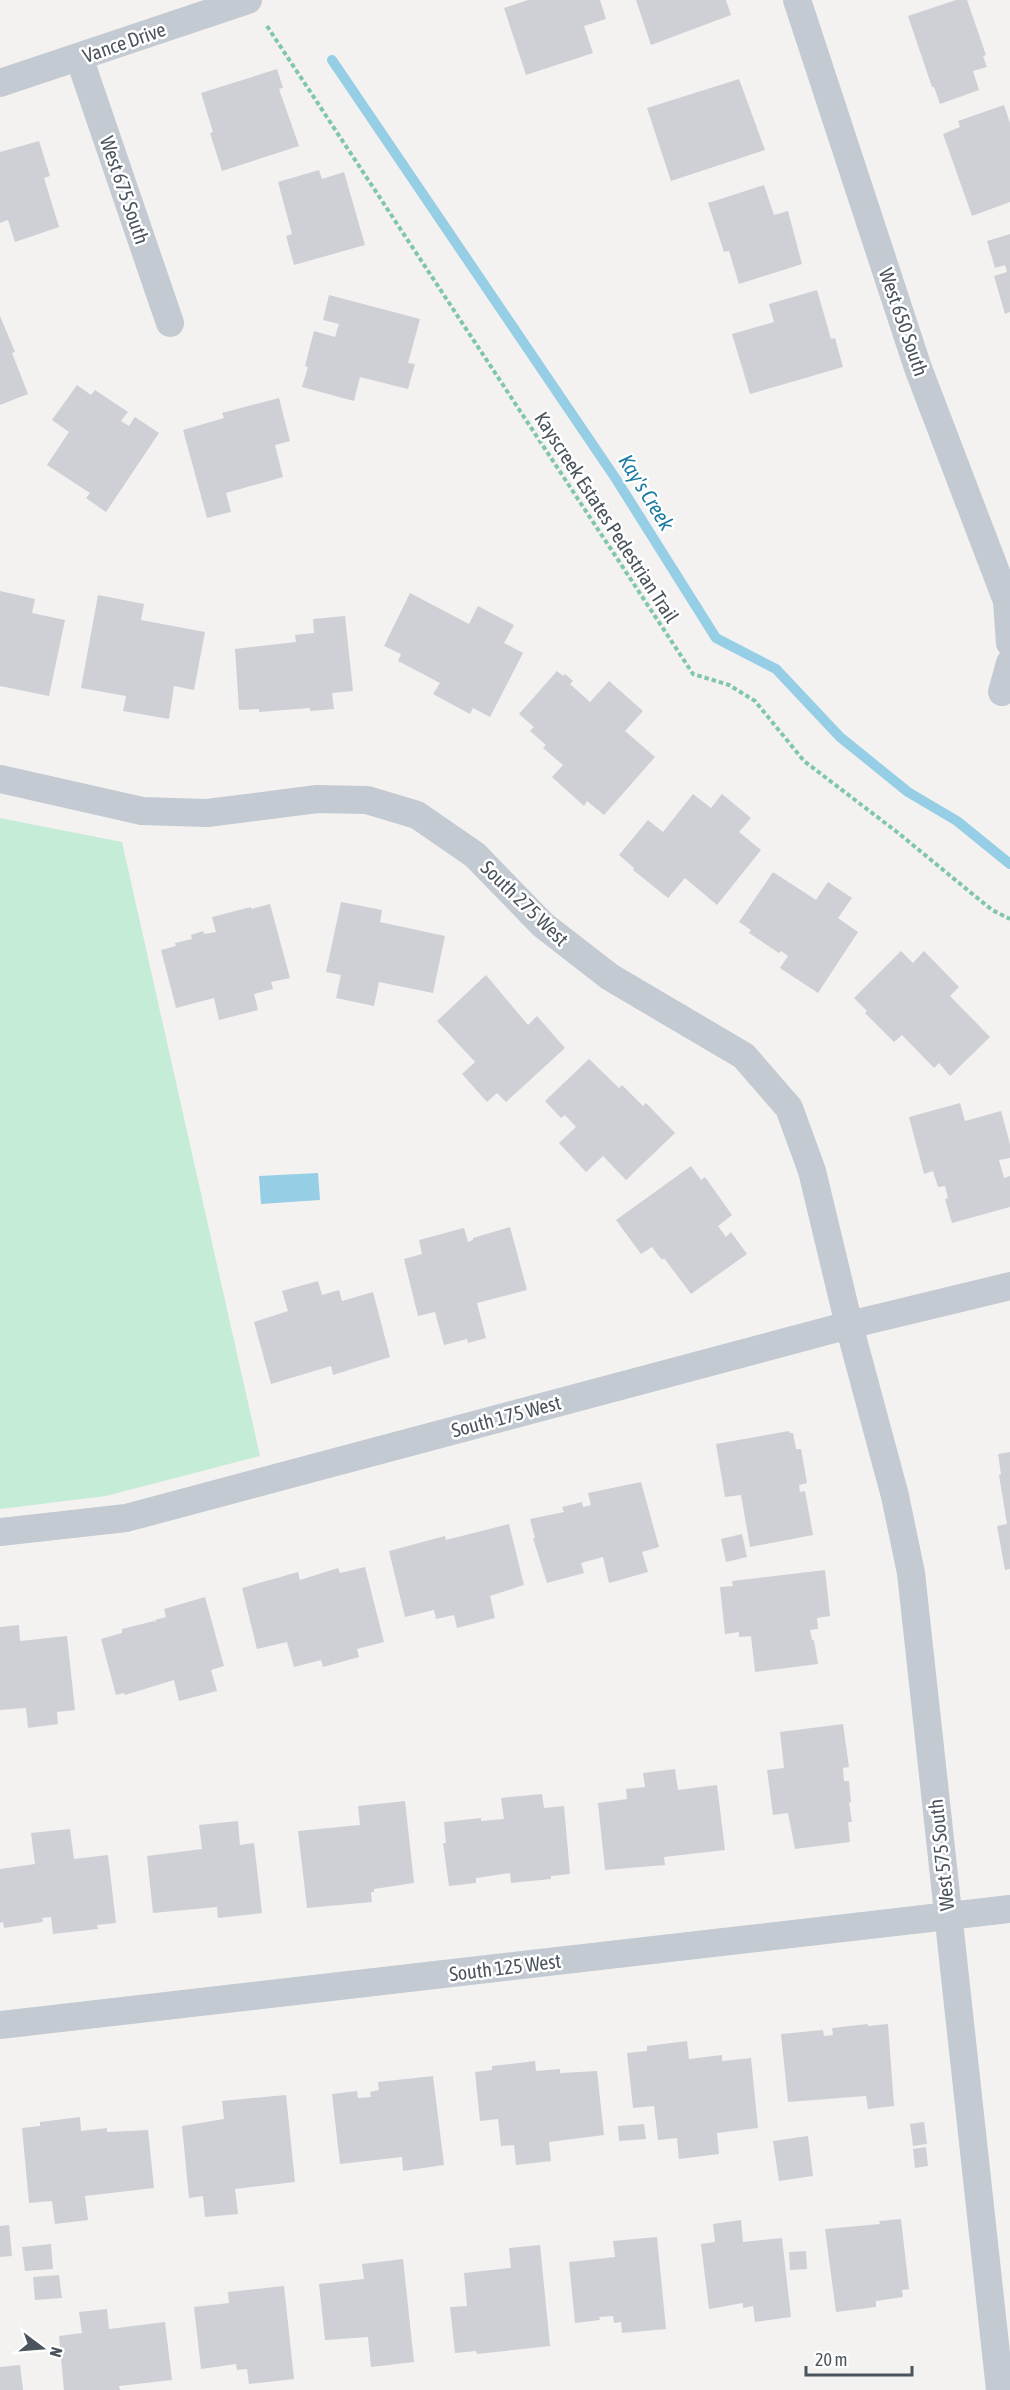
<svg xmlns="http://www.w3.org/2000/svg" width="1010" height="2390" font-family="'Asap Condensed',sans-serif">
<rect width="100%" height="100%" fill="#f3f2f1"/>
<polygon fill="#c5ecd7" points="0,818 122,842 260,1456 106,1496 0,1509"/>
<polygon fill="#96cee5" points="318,1173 320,1200 261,1204 259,1176"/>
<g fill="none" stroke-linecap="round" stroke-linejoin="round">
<polyline stroke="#96cee5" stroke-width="10" points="332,60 616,479 716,638 776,669 840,737 908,792 957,821 1010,864"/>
</g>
<g fill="#cfd0d5">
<polygon points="528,0 600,0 606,19 584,26 593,53 526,75 504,8"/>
<polygon points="636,0 726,0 731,15 651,45"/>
<polygon points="956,0 967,0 986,55 983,56 987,67 973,71 979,90 940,104 934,87 932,87 908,16"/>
<polygon points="277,69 283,88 279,89 299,146 222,171 210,133 213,132 201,93"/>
<polygon points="739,79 765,150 671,181 647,108"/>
<polygon points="1004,105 1010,123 1010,202 972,216 943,134 960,127 958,121"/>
<polygon points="39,141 50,176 44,178 59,227 15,242 8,220 0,223 0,152"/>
<polygon points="319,170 322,179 344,172 365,245 294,265 286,236 292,234 278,182"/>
<polygon points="764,185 774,215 788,211 802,264 739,284 729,251 724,252 708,203"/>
<polygon points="1010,234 1010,312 1005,314 994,276 1007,272 1005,265 995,268 987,241"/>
<polygon points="817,290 831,339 835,338 843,367 750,394 732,334 774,322 769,304"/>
<polygon points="329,295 420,319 408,363 415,364 408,389 360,377 354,401 302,387 308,367 305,366 314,331 335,337 339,324 323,320"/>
<polygon points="0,316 15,352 12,353 28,394 0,405"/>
<polygon points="77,385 91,395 95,390 128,412 121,421 129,426 135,417 159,433 106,512 86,498 90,493 47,465 69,432 52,420"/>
<polygon points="279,398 290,441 275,445 283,477 226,493 231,512 207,518 183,430 224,418 222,413"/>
<polygon points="0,591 35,599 32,613 65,620 49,696 0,686"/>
<polygon points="410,593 469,624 478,606 514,625 504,643 523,653 490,717 473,708 470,714 433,694 440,683 398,661 401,654 384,646"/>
<polygon points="98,595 144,604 141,620 205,632 194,690 174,686 169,719 123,711 126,696 81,688"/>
<polygon points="345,616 353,691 332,693 334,709 310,711 310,708 259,712 259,709 239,710 235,649 296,642 295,635 314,633 313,619"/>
<polygon points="557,671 563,676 565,674 573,681 570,684 590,702 609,681 643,711 625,731 655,757 604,815 587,801 584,806 552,777 563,765 543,748 546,745 530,731 534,727 519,714"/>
<polygon points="693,794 711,808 722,794 751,818 739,832 761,850 717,905 685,878 668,898 633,870 634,868 619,855 648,820 663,832"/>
<polygon points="773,872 816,900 828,882 852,898 838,918 858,932 818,993 780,968 788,956 781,951 779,953 749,933 751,930 739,922"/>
<polygon points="341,902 382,910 380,922 445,936 433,993 379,982 374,1006 336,998 341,975 326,972"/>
<polygon points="270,904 290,978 271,982 273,989 254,994 258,1010 219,1020 214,998 176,1008 161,950 176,946 175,943 192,939 191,935 203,931 204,934 216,932 212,917 251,907 251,909"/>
<polygon points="901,951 913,963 924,951 959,987 950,996 990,1037 950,1076 939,1063 934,1068 902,1035 894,1042 865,1013 867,1011 854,998"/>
<polygon points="486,975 528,1025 537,1016 565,1048 506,1102 497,1093 487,1102 462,1074 475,1062 437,1021"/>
<polygon points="589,1059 619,1088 622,1085 643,1106 646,1103 675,1133 626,1180 603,1156 586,1172 559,1143 576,1127 565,1115 561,1118 545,1101"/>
<polygon points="960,1103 965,1121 1001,1111 1010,1144 1010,1158 999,1160 1004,1178 1010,1176 1010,1207 952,1223 945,1199 948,1198 945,1186 938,1187 933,1171 924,1174 909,1117"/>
<polygon points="691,1166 701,1180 705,1177 732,1215 718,1226 726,1237 731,1232 747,1254 691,1294 664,1258 662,1260 652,1247 641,1254 616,1220"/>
<polygon points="510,1227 527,1290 477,1303 486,1338 468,1343 467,1339 444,1345 435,1312 418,1316 404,1259 422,1254 419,1240 464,1228 468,1242 473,1240 473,1238"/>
<polygon points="318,1281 322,1295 339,1290 342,1301 373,1292 390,1357 333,1375 331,1366 271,1384 254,1322 288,1311 282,1291"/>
<polygon points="789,1431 790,1433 793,1433 796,1449 801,1449 807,1483 799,1485 800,1492 805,1491 813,1535 750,1547 741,1495 725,1497 716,1444"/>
<polygon points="1010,1452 1010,1569 1005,1570 997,1526 1007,1524 999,1475 1001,1474 998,1454"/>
<polygon points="641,1482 659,1547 642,1552 648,1572 609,1583 603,1557 581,1563 584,1573 547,1583 533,1538 535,1538 530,1519 564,1512 562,1507 582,1502 583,1507 591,1505 588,1493"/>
<polygon points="509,1524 524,1585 490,1596 495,1618 457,1628 454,1615 436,1619 434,1610 405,1617 389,1551 445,1536 446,1540"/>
<polygon points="742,1534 747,1557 726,1562 721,1539"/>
<polygon points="365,1567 384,1642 357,1649 359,1657 323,1667 321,1660 294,1667 287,1642 257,1649 242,1588 298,1572 300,1580 338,1568 340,1573"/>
<polygon points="825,1570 830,1616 817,1618 818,1629 810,1630 812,1640 814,1640 818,1664 755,1672 751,1636 739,1637 739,1632 725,1634 720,1587 733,1586 732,1581"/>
<polygon points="205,1597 224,1666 211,1670 217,1691 179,1701 174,1680 125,1695 124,1693 116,1695 101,1639 122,1633 122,1629 154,1621 156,1623 155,1620 166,1617 164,1609"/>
<polygon points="19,1625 20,1641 67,1636 75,1710 57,1712 58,1724 28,1728 26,1708 0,1710 0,1627"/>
<polygon points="843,1724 849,1767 843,1768 844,1781 849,1781 851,1803 849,1802 852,1822 848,1822 850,1842 795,1849 788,1813 773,1815 767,1770 784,1768 780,1732"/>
<polygon points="675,1769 678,1790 717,1785 725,1850 664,1857 665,1865 605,1870 598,1803 627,1799 626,1789 645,1787 643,1773"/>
<polygon points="542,1794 544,1808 564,1806 570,1874 551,1876 551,1879 511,1883 510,1873 476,1878 476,1883 449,1886 443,1843 446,1843 444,1822 481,1818 481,1821 504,1819 501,1798"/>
<polygon points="405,1801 414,1883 374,1889 374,1892 371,1892 372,1902 307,1908 298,1831 360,1825 358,1806"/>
<polygon points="238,1821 240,1845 254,1843 262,1913 218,1918 217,1907 153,1913 147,1856 202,1849 199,1825"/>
<polygon points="70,1829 74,1859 108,1855 116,1923 97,1925 98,1929 53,1934 51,1917 42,1918 43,1922 4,1928 3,1922 0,1923 0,1869 35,1864 31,1833"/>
<polygon points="868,2024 868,2026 888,2024 894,2106 868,2109 866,2096 788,2102 781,2034 823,2030 824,2036 833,2035 832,2028"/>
<polygon points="687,2041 689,2059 722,2055 722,2061 751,2058 758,2128 717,2133 719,2154 679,2159 677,2138 658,2140 654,2106 633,2108 627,2053 647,2051 647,2046"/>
<polygon points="535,2061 536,2071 560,2069 560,2073 597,2071 604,2135 549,2142 551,2161 516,2165 514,2145 501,2146 498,2119 480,2121 475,2072 492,2070 492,2066"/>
<polygon points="433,2076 444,2165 403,2171 402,2157 340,2164 332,2094 357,2091 358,2098 371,2097 370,2092 379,2090 378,2082"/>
<polygon points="286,2095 295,2182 235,2189 238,2214 205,2217 203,2196 189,2198 182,2126 224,2119 222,2101"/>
<polygon points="80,2117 81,2131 107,2128 107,2132 148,2130 154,2188 85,2196 88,2220 55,2224 52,2201 29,2203 22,2128 40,2126 40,2122"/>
<polygon points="924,2122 927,2144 913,2146 910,2124"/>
<polygon points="644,2124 646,2139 619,2141 618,2126"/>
<polygon points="808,2136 813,2176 779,2181 773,2141"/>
<polygon points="926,2147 928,2166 915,2168 913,2149"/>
<polygon points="901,2219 909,2289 902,2290 903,2297 876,2301 876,2307 836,2312 825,2229 880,2224 879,2221"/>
<polygon points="741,2220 743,2242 782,2238 791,2317 755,2322 753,2306 743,2308 743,2303 709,2309 701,2244 715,2242 713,2224"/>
<polygon points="9,2225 12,2256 0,2257 0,2226"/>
<polygon points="657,2237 666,2329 622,2333 621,2322 614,2323 613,2316 599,2317 600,2320 575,2323 569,2262 615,2257 613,2241"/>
<polygon points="51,2244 53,2269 25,2271 22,2247"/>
<polygon points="540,2245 550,2346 477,2354 476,2351 455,2353 450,2307 467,2306 464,2273 511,2268 509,2248"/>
<polygon points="806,2251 807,2269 790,2270 789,2252"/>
<polygon points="403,2259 414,2362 371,2367 368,2337 325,2340 319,2284 364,2279 362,2264"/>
<polygon points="59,2275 62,2298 35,2300 33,2277"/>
<polygon points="284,2286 294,2379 249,2384 247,2369 237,2370 236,2364 201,2369 194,2307 229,2303 228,2292"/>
<polygon points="107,2309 109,2329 165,2322 172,2380 119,2386 120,2390 64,2390 59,2336 82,2333 79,2312"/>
<polygon points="20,2365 23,2390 0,2390 0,2367"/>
</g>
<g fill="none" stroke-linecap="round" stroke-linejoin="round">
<polyline stroke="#80c7aa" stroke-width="4" stroke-dasharray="4.5 3" stroke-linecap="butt" points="267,26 693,674 729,685 755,701 804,761 897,832 992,910 1010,919"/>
<g stroke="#c3cad1" stroke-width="28">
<polyline points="797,0 918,368 1007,601 1010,643"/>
<polyline points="79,57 170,323"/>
<polyline points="0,83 248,0"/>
<polyline points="1002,692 1010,663"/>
<polyline points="0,779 142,811 207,813 317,799 367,800 417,815 475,855 543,925 610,977 744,1056 789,1108 812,1171 849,1325 895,1496 911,1573 1000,2390"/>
<polyline points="0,1532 126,1518 849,1325 1010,1286"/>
<polyline points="0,2025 1010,1909"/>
</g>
</g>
<g text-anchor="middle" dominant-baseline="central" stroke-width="5" stroke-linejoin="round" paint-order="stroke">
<g font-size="20" fill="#4b535d" stroke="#fff">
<text transform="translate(124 42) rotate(-19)">Vance Drive</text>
<text transform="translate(125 190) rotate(71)">West 675 South</text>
<text transform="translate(904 322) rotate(71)">West 650 South</text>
<text transform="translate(607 517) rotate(57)">Kayscreek Estates Pedestrian Trail</text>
<text transform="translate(525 903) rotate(44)">South 275 West</text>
<text transform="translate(506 1416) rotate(-15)">South 175 West</text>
<text transform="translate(941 1855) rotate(-96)">West 575 South</text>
<text transform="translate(505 1967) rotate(-7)">South 125 West</text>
</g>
<g font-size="21" font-style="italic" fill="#1a7aa1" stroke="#fff">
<text transform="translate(647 492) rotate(58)">Kay's Creek</text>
</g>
</g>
<g transform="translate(42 2348) rotate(106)" stroke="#ffffff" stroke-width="4.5" paint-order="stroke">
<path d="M0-4.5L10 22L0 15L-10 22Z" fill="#4b535d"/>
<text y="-9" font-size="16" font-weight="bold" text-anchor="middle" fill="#4b535d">N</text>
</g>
<path d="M806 2366v9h106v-9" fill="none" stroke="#4b535d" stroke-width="3"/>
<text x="815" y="2366" font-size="18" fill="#4b535d" stroke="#ffffff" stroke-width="4.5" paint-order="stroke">20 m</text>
</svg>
